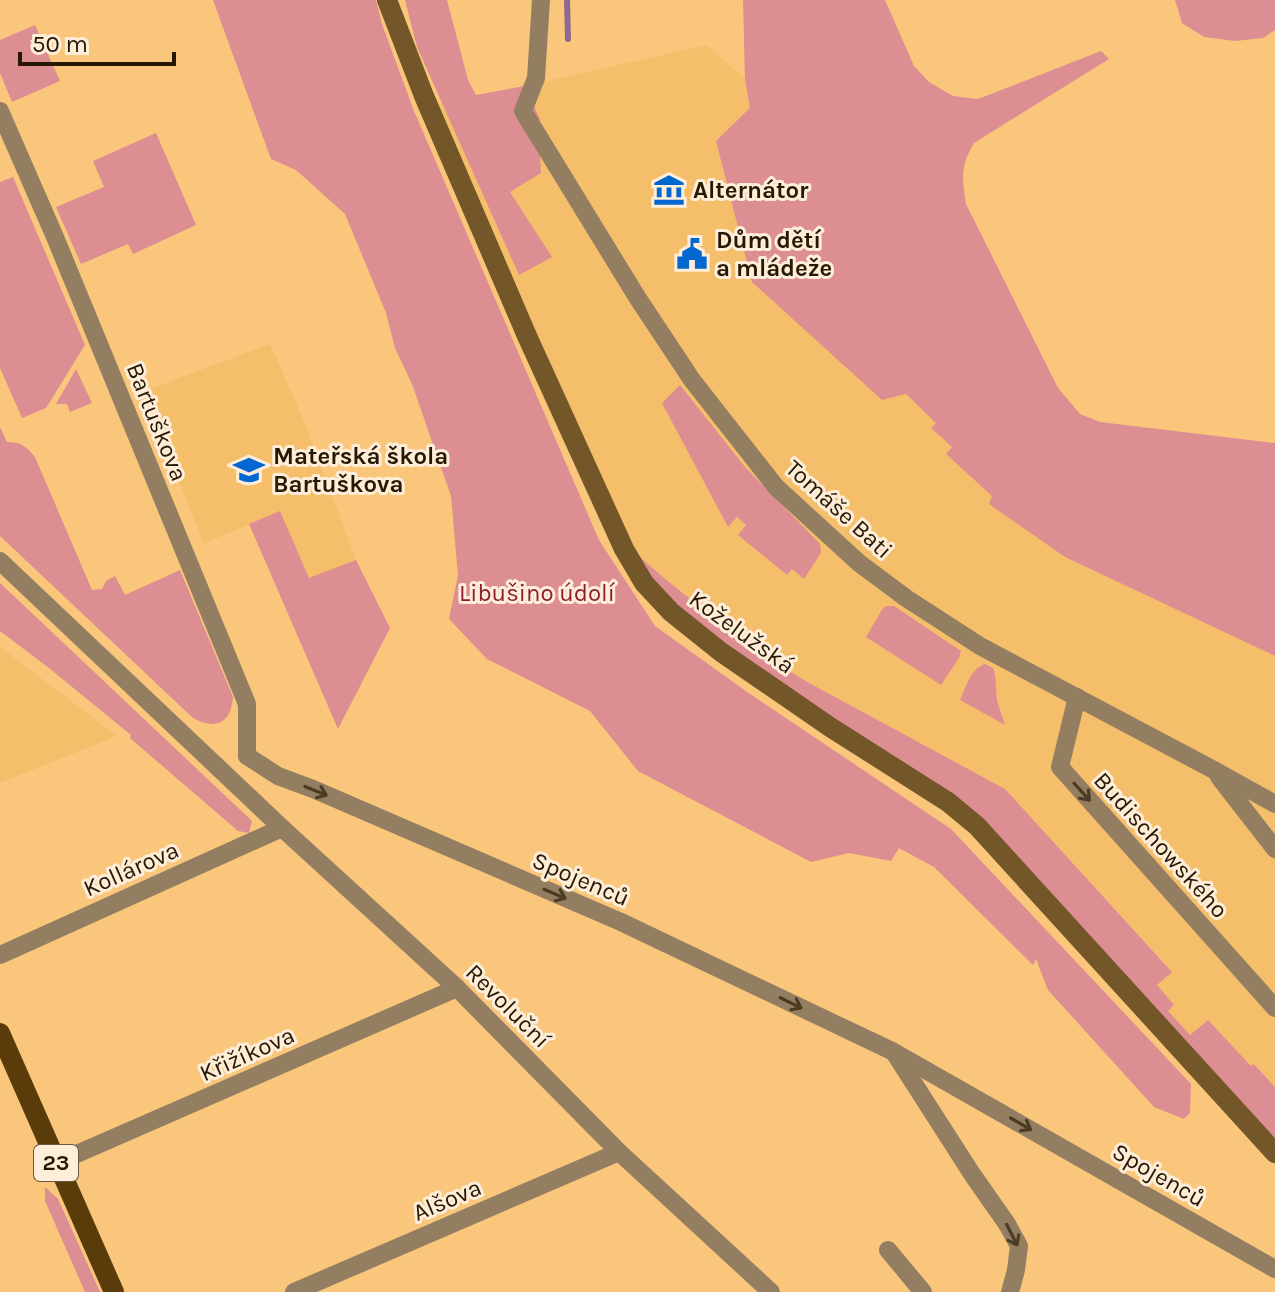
<svg xmlns="http://www.w3.org/2000/svg" width="1275" height="1292" font-family="Karla,sans-serif">
<rect width="100%" height="100%" fill="#f9c67c"/>
<g fill="#f5be6b">
<polygon points="707,45 745,79 750,108 882,400 906,394 936,423 932,428 952,447 946,454 1065,557 1275,656 1275,1087 1255,1064 1251,1067 1208,1020 1190,1035 1168,1011 1174,1005 1156,985 1172,971 1005,789 811,684 746,644 664,578 612,533 428,106 525,86"/>
<polygon points="270,344 307,428 356,560 309,579 280,512 204,543 142,392"/>
<polygon points="0,647 117,736 0,783"/>
</g>
<g fill="#dc8e92">
<polygon points="213,0 376,0 382,24 414,111 599,540 655,626 750,694 951,829 1191,1084 1190,1113 1184,1119 1154,1107 1048,990 1036,959 1033,965 934,867 899,848 891,861 849,853 811,862 638,771 590,711 487,659 449,619 458,575 451,496 412,384 395,348 386,313 345,214 296,170 271,159"/>
<polygon points="405,0 447,0 468,80 476,95 525,86 540,119 539,132 541,173 510,192 552,257 519,275 417,47"/>
<path d="M 743,0 L 885,0 L 914,66 L 929,82 L 953,96 L 978,99 L 1101,51 L 1109,59 L 974,143 C 960,167 962,177 966,204 L 1058,388 L 1080,414 L 1100,422 L 1275,443 L 1275,656 L 1065,557 L 989,504 L 992,496 L 946,454 L 952,447 L 931,428 L 936,423 L 906,394 L 882,400 L 752,282 L 716,141 L 750,108 L 745,79 Z"/>
<polygon points="1175,0 1275,0 1275,30 1263,38 1235,41 1204,37 1182,23"/>
<polygon points="35,25 60,81 12,102 0,73 0,40"/>
<polygon points="156,133 196,225 133,254 128,244 81,264 56,207 104,187 93,161"/>
<polygon points="13,177 85,345 46,408 22,418 0,368 0,182"/>
<polygon points="76,369 92,403 70,412 67,404 56,404"/>
<polygon points="680,385 745,467 820,544 821,553 804,579 792,569 787,575 738,535 746,525 737,517 728,527 662,403"/>
<path d="M 0,427 L 7,442 C 21,442 26,446 35,457 L 92,590 L 102,589 L 106,581 L 115,576 L 125,595 L 180,570 L 233,697 C 231,724 215,730 193,718 L 0,536 Z"/>
<polygon points="280,511 309,578 356,560 390,628 338,729 249,524"/>
<polygon points="612,533 664,578 754,650 811,684 1005,789 1172,972 1157,985 1174,1005 1168,1011 1190,1035 1208,1020 1251,1066 1254,1064 1275,1087 1275,1153 961,817 667,616"/>
<polygon points="0,583 252,821 249,833 238,831 130,738 131,735 49,668 0,631"/>
<polygon points="887,606 894,606 961,651 959,658 941,685 866,637 883,608"/>
<path d="M 985,664 L 993,668 L 995,675 L 997,701 L 1005,725 L 960,700 C 966,687 971,668 985,664 Z"/>
<polygon points="45,1187 58,1199 100,1292 85,1292 45,1201"/>
</g>
<g fill="none" stroke-linecap="round" stroke-linejoin="round">
<polyline stroke="#906892" stroke-width="6" points="567,0 568,39"/>
<g stroke="#937e61" stroke-width="18">
<polyline points="541,0 536,78 523,111 637,297 692,380 776,487 859,563 906,598 980,646 1212,769 1275,804"/>
<polyline points="0,111 55,237 247,704 247,756"/>
<polyline points="0,561 282,828 457,988 619,1152 771,1292"/>
<polyline points="1077,697 1060,767 1275,1008"/>
<polyline points="247,756 278,776 313,789 621,922 894,1052 1275,1269"/>
<polyline points="1219,777 1275,849"/>
<polyline points="0,955 282,828"/>
<polyline points="895,1054 972,1174 1007,1224 1019,1246 1016,1270 1010,1292"/>
<polyline points="56,1163 457,988"/>
<polyline points="888,1250 923,1292"/>
<polyline points="294,1292 619,1152"/>
</g>
<polyline stroke="#745728" stroke-width="20" points="387,0 424,96 527,336 624,549 644,583 671,612 721,652 830,727 948,802 977,826 1275,1153"/>
<polyline stroke="#593c0a" stroke-width="20" points="0,1033 114,1292"/>
</g>
<defs><path id="oneway-shaft" d="M-6 0H5M1.5-3L5.5 0L1.5 3" fill="none" stroke-width="1.6" stroke-linecap="round" stroke-linejoin="round" transform="scale(2)"/></defs>
<g stroke="#4c3c23">
<use href="#oneway-shaft" transform="translate(316 791) rotate(22)"/>
<use href="#oneway-shaft" transform="translate(1082 792) rotate(48)"/>
<use href="#oneway-shaft" transform="translate(555 894) rotate(23)"/>
<use href="#oneway-shaft" transform="translate(791 1003) rotate(26)"/>
<use href="#oneway-shaft" transform="translate(1021 1124) rotate(30)"/>
<use href="#oneway-shaft" transform="translate(1012 1235) rotate(63)"/>
</g>
<defs>
<symbol id="museum-bare" viewBox="-9 -9 18 18"><path d="M0-6L6-3V-2H-6V-3ZM-5-1h2V3h-2ZM-1-1h2V3h-2ZM3-1h2V3H3ZM-6 4H6V6H-6Z" fill="#0267d0" stroke="#feeed9" stroke-width="2.5" paint-order="stroke"/></symbol>
<symbol id="civic-bare" viewBox="-9 -9 18 18"><path d="M-.6-6.5H3V-4.5H.6V-3L4-1V1h2V6H-6V1h2V-1L-.6-3ZM-1.2 2.5V6h2.4V2.5Z" fill="#0267d0" stroke="#feeed9" stroke-width="2.5" paint-order="stroke"/></symbol>
<symbol id="school-bare" viewBox="-9 -9 18 18"><path d="M0-5L7-2L0 1L-7-2ZM-4 1L0 2.5L4 1V4Q0 6-4 4Z" fill="#0267d0" stroke="#feeed9" stroke-width="2.5" paint-order="stroke"/></symbol>
</defs>
<g fill-rule="evenodd">
<use href="#museum-bare" x="647" y="168" width="44" height="44"/>
<use href="#civic-bare" x="670" y="232" width="44" height="44"/>
<use href="#school-bare" x="227" y="448" width="44" height="44"/>
</g>
<g text-anchor="middle" dominant-baseline="central" stroke-width="6" stroke-linejoin="round" paint-order="stroke">
<rect fill="#feeed9" stroke="#675842" stroke-width="2" x="34" y="1145" width="44" height="36" rx="6"/>
<g font-size="22" font-weight="bold" fill="#261802">
<text x="56" y="1163">23</text>
</g>
<g font-size="24" font-weight="bold" fill="#261802" stroke="#feeed9" text-anchor="start">
<text x="693" y="190">Alternátor</text>
<text x="716" y="240">Dům dětí<tspan x="716" dy="28">a mládeže</tspan></text>
<text x="273" y="456">Mateřská škola<tspan x="273" dy="28">Bartuškova</tspan></text>
</g>
<g font-size="24" fill="#261802" stroke="#feeed9">
<text transform="translate(157 422) rotate(68)">Bartuškova</text>
<text transform="translate(839 509) rotate(42)">Tomáše Bati</text>
<text transform="translate(742 632) rotate(36)">Koželužská</text>
<text transform="translate(1161 845) rotate(48)">Budischowského</text>
<text transform="translate(131 869) rotate(-24)">Kollárova</text>
<text transform="translate(581 879) rotate(23)">Spojenců</text>
<text transform="translate(508 1006) rotate(45)">Revoluční</text>
<text transform="translate(247 1054) rotate(-24)">Křižíkova</text>
<text transform="translate(1159 1175) rotate(30)">Spojenců</text>
<text transform="translate(447 1200) rotate(-23)">Alšova</text>
</g>
<g font-size="24" fill="#8b1e32" stroke="#feeed9">
<text x="537" y="593">Libušino údolí</text>
</g>
</g>
<path d="M20 52v12h154v-12" fill="none" stroke="#261802" stroke-width="4"/>
<text x="32" y="52" font-size="24" fill="#261802" stroke="#feeed9" stroke-width="6" paint-order="stroke">50 m</text>
</svg>
